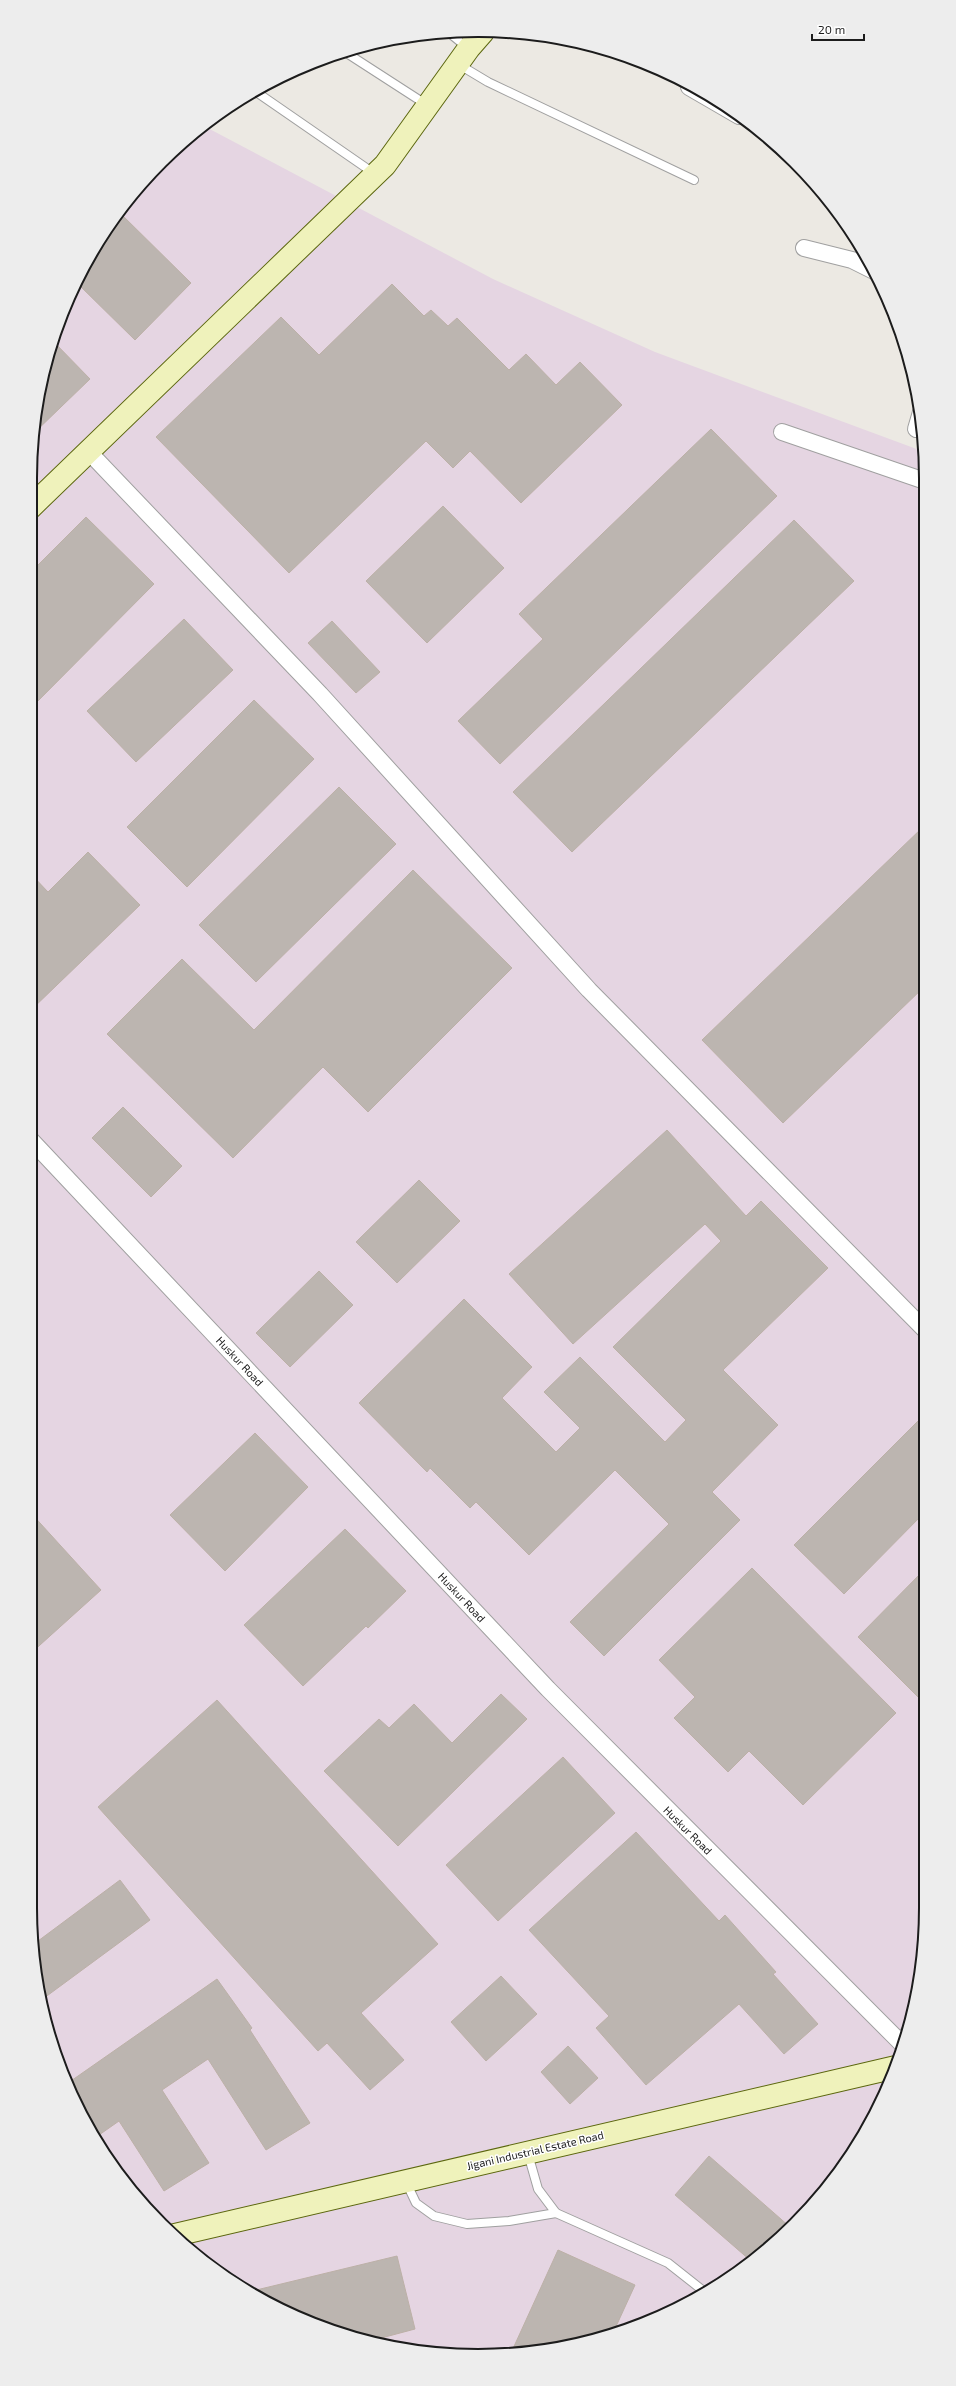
<svg xmlns="http://www.w3.org/2000/svg" width="956" height="2386" font-family="'Exo 2',sans-serif">
<rect width="100%" height="100%" fill="#ece9e3"/>
<polygon fill="#e5d5e2" points="202,125 493,279 655,352 922,451 926,1908 922,1967 902,2052 880,2106 833,2181 774,2245 702,2296 649,2322 565,2347 478,2356 419,2352 334,2332 254,2296 205,2263 141,2203 90,2132 54,2052 39,1995 30,1908 30,478 34,419 54,334 90,254 141,183"/>
<g fill="#bcb5b0" stroke="#bcb0a7">
<polygon points="120,213 191,283 135,340 77,283 90,254"/>
<polygon points="392,284 424,316 431,310 448,326 457,318 509,370 526,354 556,385 580,362 622,405 521,503 470,451 453,468 426,441 289,573 156,437 281,317 319,355"/>
<polygon points="52,340 90,379 33,434 34,419"/>
<polygon points="711,429 777,496 500,764 458,721 543,639 519,614"/>
<polygon points="443,506 504,568 427,643 366,581"/>
<polygon points="86,517 154,584 30,709 30,573"/>
<polygon points="794,520 854,581 572,852 513,792"/>
<polygon points="184,619 233,670 136,762 87,711"/>
<polygon points="332,621 380,672 356,693 308,643"/>
<polygon points="254,700 314,759 187,887 127,827"/>
<polygon points="339,787 396,844 256,982 199,925"/>
<polygon points="923,827 924,987 783,1123 702,1040"/>
<polygon points="88,852 140,905 30,1011 30,873 48,892"/>
<polygon points="413,870 512,968 368,1112 323,1067 233,1158 107,1034 182,959 254,1030"/>
<polygon points="123,1107 182,1166 151,1197 92,1138"/>
<polygon points="667,1130 746,1216 761,1201 828,1268 723,1370 778,1425 712,1492 740,1520 604,1656 570,1622 669,1524 615,1470 529,1555 476,1502 470,1508 430,1468 427,1472 359,1403 464,1299 532,1367 502,1398 556,1452 580,1428 544,1392 580,1357 665,1442 686,1420 613,1347 721,1241 705,1224 573,1344 509,1274"/>
<polygon points="419,1180 460,1221 397,1283 356,1242"/>
<polygon points="319,1271 353,1305 290,1367 256,1333"/>
<polygon points="925,1414 925,1512 844,1594 794,1545"/>
<polygon points="255,1433 308,1487 225,1571 170,1515"/>
<polygon points="30,1512 101,1590 30,1654"/>
<polygon points="345,1529 406,1591 368,1628 366,1626 303,1686 244,1625"/>
<polygon points="752,1568 896,1713 803,1805 749,1751 728,1772 674,1718 695,1697 659,1660"/>
<polygon points="925,1569 925,1704 858,1637"/>
<polygon points="501,1694 527,1719 398,1846 324,1771 379,1719 389,1728 414,1704 452,1743"/>
<polygon points="217,1700 438,1944 361,2013 404,2060 370,2090 327,2043 318,2051 98,1807"/>
<polygon points="563,1757 615,1813 498,1921 446,1865"/>
<polygon points="636,1832 719,1921 725,1915 776,1972 773,1974 818,2024 784,2054 739,2004 646,2085 596,2028 609,2016 529,1930"/>
<polygon points="120,1880 150,1920 40,2001 34,1944"/>
<polygon points="501,1976 537,2014 486,2061 451,2022"/>
<polygon points="217,1979 252,2028 250,2030 310,2123 266,2150 208,2059 162,2090 209,2163 164,2191 119,2121 99,2135 77,2104 68,2083"/>
<polygon points="568,2046 598,2078 570,2104 541,2072"/>
<polygon points="709,2156 790,2227 774,2245 751,2261 675,2195"/>
<polygon points="558,2250 635,2285 613,2333 565,2347 511,2353"/>
<polygon points="397,2256 415,2329 370,2341 334,2332 248,2292"/>
</g>
<g fill="none" stroke-linecap="round" stroke-linejoin="round">
<defs>
<g id="lane">
<polyline points="447,31 468,48"/>
<polyline points="345,52 427,105"/>
<polyline points="458,64 488,82 694,180"/>
<polyline points="255,91 375,174"/>
<polyline points="898,2041 908,2027"/>
<polyline points="528,2154 538,2189 556,2213 668,2263 706,2293"/>
<polyline points="406,2182 416,2203 434,2216 467,2224 509,2221 556,2213"/>
</g>
<g id="street">
<polyline points="689,87 739,116"/>
<polyline points="804,248 852,260 874,271"/>
<polyline points="916,429 921,412"/>
<polyline points="782,432 922,480"/>
<polyline points="88,451 320,694 589,990 924,1329"/>
<polyline points="30,1139 548,1689 904,2046"/>
</g>
<g id="secondary">
<polyline points="30,508 385,165 469,48 483,32"/>
<polyline points="175,2235 896,2067"/>
</g>
</defs>
<use href="#lane" stroke="#a0a0a0" stroke-width="10"/>
<use href="#street" stroke="#a0a0a0" stroke-width="18"/>
<use href="#secondary" stroke="#5c670f" stroke-width="24"/>
<use href="#lane" stroke="#fff" stroke-width="8"/>
<use href="#street" stroke="#fff" stroke-width="16"/>
<use href="#secondary" stroke="#eff2bb" stroke-width="22"/>
</g>
<g text-anchor="middle" dominant-baseline="central" stroke-width="3" stroke-linejoin="round" paint-order="stroke">
<g font-size="11" fill="#1c1c1c" stroke="#fff">
<text transform="translate(240 1361) rotate(47)">Huskur Road</text>
<text transform="translate(462 1597) rotate(47)">Huskur Road</text>
<text transform="translate(688 1830) rotate(45)">Huskur Road</text>
<text transform="translate(535 2150) rotate(-13)">Jigani Industrial Estate Road</text>
</g>
</g>
<path d="M0 0H956V2386H0ZM478 37H478A441 441 0 0 1 919 478V1908A441 441 0 0 1 478 2349H478A441 441 0 0 1 37 1908V478A441 441 0 0 1 478 37Z" fill="#ededed" fill-rule="evenodd"/>
<path fill="none" stroke="#1c1c1c" stroke-width="2" d="M478 37H478A441 441 0 0 1 919 478V1908A441 441 0 0 1 478 2349H478A441 441 0 0 1 37 1908V478A441 441 0 0 1 478 37Z"/>
<path d="M812 34v6h52v-6" fill="none" stroke="#1c1c1c" stroke-width="2"/>
<text x="818" y="34" font-size="12" fill="#1c1c1c" stroke="#ffffff" stroke-width="3" paint-order="stroke">20 m</text>
</svg>
